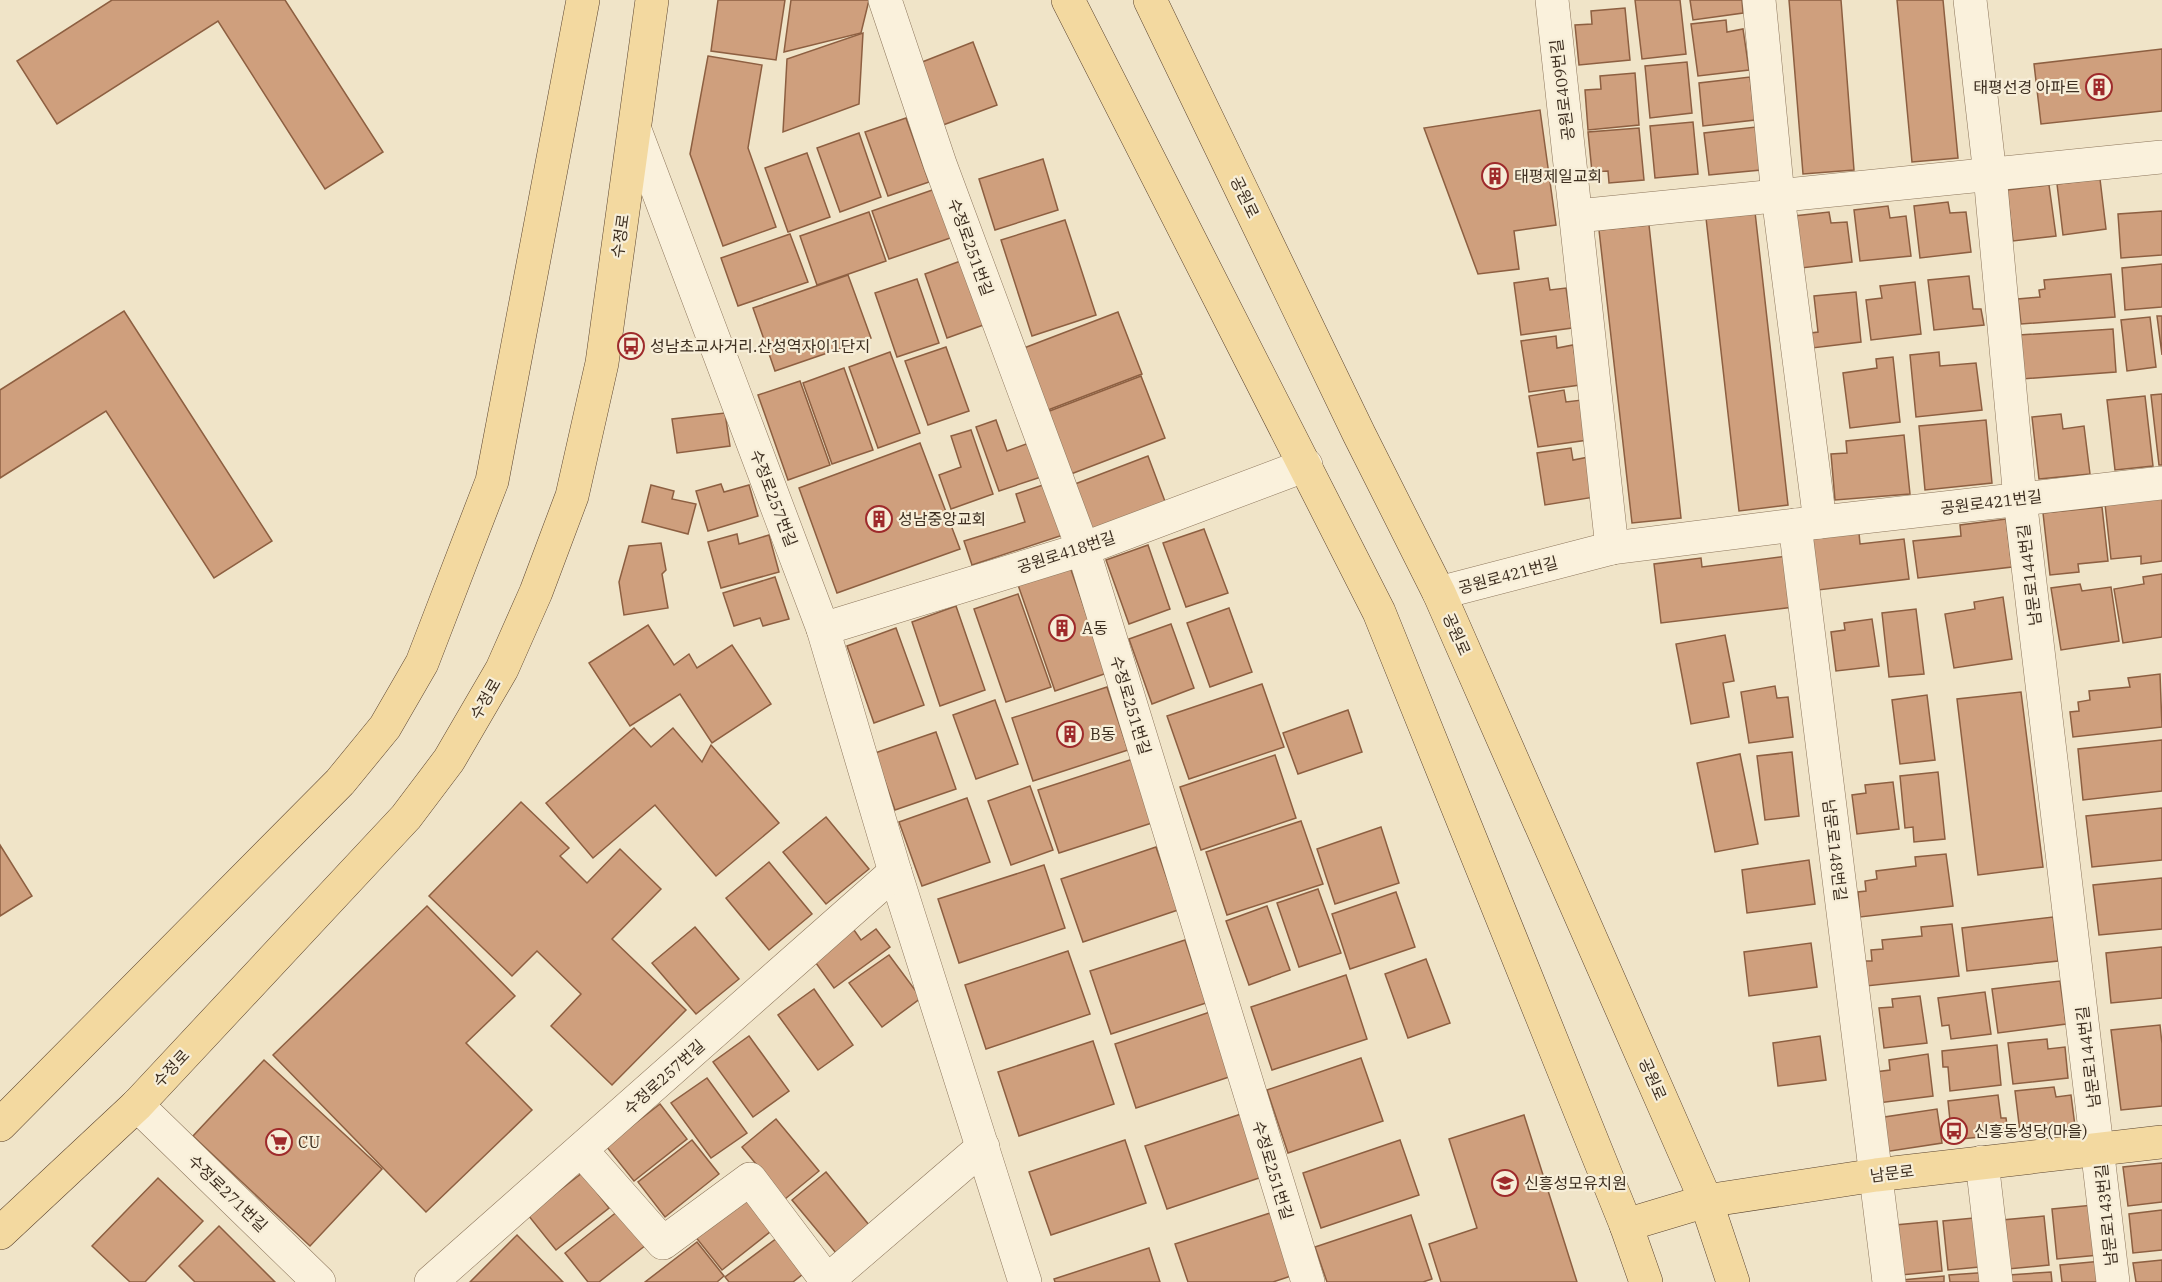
<svg xmlns="http://www.w3.org/2000/svg" width="2162" height="1282" font-family="'IBM Plex Serif','Noto Sans KR',serif">
<rect width="100%" height="100%" fill="#f0e4c8"/>
<g fill="#cf9f7d" stroke="#8d5f41" stroke-width="1.5">
<polygon points="112,0 285,0 383,152 325,189 218,21 57,124 17,61"/>
<polygon points="718,0 785,0 776,60 711,51"/>
<polygon points="791,0 869,0 861,33 784,52"/>
<polygon points="1635,0 1680,0 1686,54 1642,59"/>
<polygon points="1690,0 1742,0 1743,13 1693,20"/>
<polygon points="1789,0 1841,0 1854,170 1803,174"/>
<polygon points="1897,0 1943,0 1958,158 1912,162"/>
<polygon points="1625,8 1630,60 1579,65 1575,25 1592,24 1591,11"/>
<polygon points="1726,20 1727,32 1743,29 1749,70 1698,76 1691,24"/>
<polygon points="863,33 859,104 783,132 787,59"/>
<polygon points="973,42 997,105 935,128 912,66"/>
<polygon points="2162,49 2162,111 2041,124 2034,64"/>
<polygon points="708,56 762,65 748,148 776,227 723,246 690,154"/>
<polygon points="1687,62 1692,113 1650,118 1645,66"/>
<polygon points="1635,73 1639,125 1588,130 1585,90 1601,89 1600,76"/>
<polygon points="1750,77 1755,120 1703,126 1699,83"/>
<polygon points="1540,110 1556,225 1514,231 1519,269 1478,274 1424,128"/>
<polygon points="906,118 929,182 888,196 865,132"/>
<polygon points="1693,122 1698,174 1655,178 1650,126"/>
<polygon points="1756,127 1761,170 1709,175 1704,133"/>
<polygon points="1639,128 1644,180 1609,183 1608,171 1592,172 1588,132"/>
<polygon points="859,133 881,197 840,212 817,148"/>
<polygon points="807,153 830,217 788,232 765,168"/>
<polygon points="1043,159 1058,210 995,230 979,179"/>
<polygon points="2100,179 2106,229 2063,235 2057,184"/>
<polygon points="2049,185 2056,236 2013,241 2007,190"/>
<polygon points="941,187 959,235 889,259 872,211"/>
<polygon points="1948,202 1950,213 1966,212 1971,252 1920,258 1914,206"/>
<polygon points="1888,206 1890,218 1906,216 1911,256 1860,261 1854,210"/>
<polygon points="2162,211 2162,255 2121,258 2118,214"/>
<polygon points="869,212 886,261 817,285 800,236"/>
<polygon points="1755,212 1788,505 1739,511 1706,218"/>
<polygon points="1829,212 1831,223 1847,222 1852,262 1801,268 1794,216"/>
<polygon points="1065,220 1096,315 1032,336 1001,240"/>
<polygon points="1649,225 1681,518 1632,523 1599,230"/>
<polygon points="790,234 808,282 738,306 721,258"/>
<polygon points="966,259 989,323 947,338 925,274"/>
<polygon points="2162,264 2162,307 2125,310 2122,268"/>
<polygon points="2111,274 2115,317 2021,324 2018,299 2040,297 2039,290 2045,289 2044,280"/>
<polygon points="848,275 871,338 775,371 753,308"/>
<polygon points="1969,276 1973,309 1981,309 1984,325 1934,330 1928,280"/>
<polygon points="1548,278 1550,290 1566,288 1572,328 1521,335 1514,283"/>
<polygon points="917,279 939,343 897,357 875,293"/>
<polygon points="1915,282 1921,334 1871,340 1866,300 1882,298 1880,286"/>
<polygon points="1856,292 1861,342 1812,348 1811,333 1818,332 1814,296"/>
<polygon points="124,311 272,541 214,578 106,411 0,478 0,390"/>
<polygon points="1118,312 1142,374 1048,410 1024,348"/>
<polygon points="2157,316 2162,316 2162,355"/>
<polygon points="2150,317 2156,367 2127,371 2121,320"/>
<polygon points="2113,329 2116,372 2022,379 2019,335"/>
<polygon points="1556,336 1557,348 1573,345 1580,385 1529,392 1521,341"/>
<polygon points="946,347 969,411 928,425 905,361"/>
<polygon points="890,352 920,433 878,448 849,367"/>
<polygon points="1939,352 1940,366 1976,363 1982,410 1916,417 1910,355"/>
<polygon points="1893,357 1900,422 1850,428 1843,373 1877,368 1876,359"/>
<polygon points="844,368 873,450 832,464 803,383"/>
<polygon points="1141,376 1165,438 1071,474 1047,412"/>
<polygon points="800,381 830,465 788,480 758,395"/>
<polygon points="1564,390 1566,402 1582,400 1588,440 1538,447 1529,396"/>
<polygon points="2162,394 2162,465 2159,465 2151,395"/>
<polygon points="2145,396 2153,466 2115,470 2107,400"/>
<polygon points="725,413 730,446 677,453 672,419"/>
<polygon points="2061,414 2063,429 2084,426 2090,474 2039,479 2032,417"/>
<polygon points="996,420 1007,451 1029,443 1041,477 999,491 976,427"/>
<polygon points="1986,420 1992,483 1925,490 1919,426"/>
<polygon points="971,430 993,494 951,509 939,475 961,467 951,436"/>
<polygon points="1904,435 1910,494 1835,500 1831,454 1847,453 1846,441"/>
<polygon points="920,443 960,549 837,593 799,488"/>
<polygon points="1571,448 1573,460 1589,457 1595,497 1545,505 1537,453"/>
<polygon points="1148,456 1166,504 1093,532 1075,484"/>
<polygon points="721,484 724,492 749,485 758,516 708,531 696,491"/>
<polygon points="1046,484 1063,535 972,565 964,541 1025,522 1016,494"/>
<polygon points="651,485 674,491 672,499 696,504 688,534 642,522"/>
<polygon points="2162,498 2162,561 2141,564 2141,556 2111,559 2105,504"/>
<polygon points="2102,507 2108,561 2078,564 2079,572 2050,575 2043,513"/>
<polygon points="2006,519 2012,567 1918,578 1913,541 1961,536 1960,525"/>
<polygon points="1204,529 1228,593 1186,607 1163,543"/>
<polygon points="1859,533 1860,544 1904,539 1909,579 1818,590 1812,538"/>
<polygon points="737,534 739,544 769,535 779,572 721,588 708,542"/>
<polygon points="661,543 666,570 662,574 668,608 624,615 619,582 629,546"/>
<polygon points="1148,545 1170,609 1129,624 1106,560"/>
<polygon points="1788,556 1794,607 1661,623 1654,564 1701,558 1702,567"/>
<polygon points="1069,564 1107,673 1055,691 1017,582"/>
<polygon points="2162,574 2162,637 2123,643 2114,589 2144,584 2143,577"/>
<polygon points="775,577 789,619 763,626 760,618 734,626 723,593"/>
<polygon points="2080,584 2082,591 2111,587 2119,641 2061,650 2051,588"/>
<polygon points="1018,594 1051,687 1006,702 974,609"/>
<polygon points="2003,597 2012,659 1954,668 1945,614 1975,609 1974,602"/>
<polygon points="956,606 985,690 940,706 912,622"/>
<polygon points="1229,608 1252,672 1210,687 1187,623"/>
<polygon points="1916,609 1924,674 1889,677 1882,613"/>
<polygon points="1872,619 1879,666 1836,671 1831,632 1845,630 1844,623"/>
<polygon points="1171,624 1194,688 1152,704 1129,639"/>
<polygon points="648,625 674,665 689,654 697,668 732,645 771,704 712,743 680,694 630,726 589,663"/>
<polygon points="896,628 924,705 874,723 847,646"/>
<polygon points="1725,635 1734,681 1723,683 1729,717 1691,724 1676,644"/>
<polygon points="2160,674 2162,727 2073,737 2070,712 2079,711 2078,702 2090,700 2089,691 2130,687 2128,678"/>
<polygon points="1262,684 1284,747 1189,779 1167,716"/>
<polygon points="1775,686 1777,698 1788,697 1793,737 1749,743 1741,692"/>
<polygon points="1107,687 1128,750 1033,781 1012,718"/>
<polygon points="2021,692 2043,867 1978,875 1957,699"/>
<polygon points="1927,695 1935,760 1900,764 1892,700"/>
<polygon points="995,700 1018,764 976,779 953,715"/>
<polygon points="1348,710 1362,752 1298,774 1283,733"/>
<polygon points="634,728 651,747 673,728 702,762 711,745 779,823 716,876 655,805 593,858 546,803"/>
<polygon points="936,732 956,789 895,810 875,753"/>
<polygon points="2162,740 2162,791 2083,800 2078,749"/>
<polygon points="1792,752 1799,816 1765,820 1757,756"/>
<polygon points="1740,754 1758,844 1715,852 1697,763"/>
<polygon points="1275,755 1296,818 1201,850 1180,787"/>
<polygon points="1133,759 1155,822 1059,853 1038,790"/>
<polygon points="1938,772 1945,839 1914,842 1913,827 1905,828 1900,776"/>
<polygon points="1893,782 1899,829 1857,834 1852,795 1866,793 1865,785"/>
<polygon points="1030,786 1053,850 1011,865 988,801"/>
<polygon points="967,798 990,862 922,886 899,822"/>
<polygon points="521,802 569,848 560,856 587,883 620,849 661,889 612,939 686,1010 612,1085 551,1026 581,994 537,951 512,976 429,896"/>
<polygon points="2162,808 2162,860 2092,867 2086,816"/>
<polygon points="826,817 869,869 826,904 783,852"/>
<polygon points="1301,821 1323,884 1227,915 1206,852"/>
<polygon points="1381,827 1399,883 1335,904 1317,849"/>
<polygon points="0,845 32,896 0,916"/>
<polygon points="1156,847 1178,910 1083,942 1061,879"/>
<polygon points="1946,854 1953,906 1860,917 1858,892 1866,891 1865,881 1877,879 1876,871 1916,866 1915,857"/>
<polygon points="1809,860 1815,904 1747,913 1742,870"/>
<polygon points="769,862 812,914 769,950 726,898"/>
<polygon points="1044,865 1065,928 959,963 938,899"/>
<polygon points="2162,878 2162,929 2099,935 2093,885"/>
<polygon points="1318,889 1341,953 1299,967 1277,903"/>
<polygon points="1396,892 1415,947 1350,969 1332,914"/>
<polygon points="427,906 515,996 466,1043 532,1110 426,1212 273,1055"/>
<polygon points="1267,906 1290,970 1249,985 1226,921"/>
<polygon points="2053,917 2058,961 1967,971 1962,928"/>
<polygon points="1952,924 1959,976 1866,986 1863,961 1872,961 1871,950 1883,949 1882,940 1922,936 1921,927"/>
<polygon points="695,927 739,979 696,1014 652,963"/>
<polygon points="876,929 890,947 834,988 813,959 854,930 861,940"/>
<polygon points="1185,940 1206,1003 1111,1034 1090,971"/>
<polygon points="1811,943 1817,987 1749,996 1744,952"/>
<polygon points="2162,947 2162,998 2111,1003 2106,953"/>
<polygon points="1068,951 1090,1014 986,1049 965,985"/>
<polygon points="889,955 921,998 882,1027 849,983"/>
<polygon points="1426,959 1450,1023 1408,1038 1385,974"/>
<polygon points="1346,975 1367,1039 1272,1070 1251,1007"/>
<polygon points="2060,981 2066,1024 1998,1033 1992,989"/>
<polygon points="814,989 853,1045 818,1070 778,1015"/>
<polygon points="1985,992 1991,1034 1951,1039 1949,1025 1942,1026 1938,998"/>
<polygon points="1920,996 1927,1043 1884,1048 1879,1008 1893,1007 1892,999"/>
<polygon points="1210,1012 1232,1076 1136,1108 1115,1044"/>
<polygon points="2160,1025 2162,1044 2162,1106 2121,1110 2111,1030"/>
<polygon points="749,1036 789,1091 753,1117 713,1062"/>
<polygon points="1820,1036 1826,1080 1778,1086 1773,1043"/>
<polygon points="2047,1039 2048,1049 2065,1047 2068,1078 2013,1084 2008,1043"/>
<polygon points="1093,1041 1114,1104 1019,1136 998,1072"/>
<polygon points="1997,1045 2001,1085 1950,1091 1948,1067 1943,1067 1942,1051"/>
<polygon points="1928,1054 1933,1096 1878,1103 1875,1072 1890,1070 1889,1060"/>
<polygon points="1361,1058 1383,1121 1288,1153 1267,1090"/>
<polygon points="264,1060 382,1169 310,1246 193,1136"/>
<polygon points="707,1078 747,1133 711,1158 671,1103"/>
<polygon points="2054,1087 2056,1097 2071,1095 2075,1126 2020,1132 2015,1091"/>
<polygon points="1998,1095 2001,1118 2006,1118 2008,1134 1952,1140 1948,1101"/>
<polygon points="660,1104 687,1139 634,1181 606,1146"/>
<polygon points="1937,1109 1942,1143 1884,1152 1878,1118"/>
<polygon points="1241,1114 1262,1177 1167,1209 1145,1146"/>
<polygon points="1524,1115 1577,1282 1441,1282 1429,1244 1477,1228 1449,1139"/>
<polygon points="776,1119 819,1171 785,1199 742,1147"/>
<polygon points="692,1140 719,1174 665,1217 638,1182"/>
<polygon points="1125,1140 1146,1203 1051,1235 1029,1172"/>
<polygon points="1400,1140 1419,1195 1321,1228 1303,1173"/>
<polygon points="2162,1163 2162,1202 2128,1206 2123,1167"/>
<polygon points="826,1172 869,1225 836,1253 792,1200"/>
<polygon points="582,1173 609,1208 556,1250 528,1215"/>
<polygon points="158,1178 203,1221 145,1282 130,1282 92,1246"/>
<polygon points="748,1193 775,1228 722,1270 694,1235"/>
<polygon points="2094,1205 2099,1255 2057,1259 2052,1209"/>
<polygon points="2162,1210 2162,1250 2133,1253 2129,1214"/>
<polygon points="618,1211 646,1245 599,1282 588,1282 565,1253"/>
<polygon points="1270,1213 1291,1276 1273,1282 1188,1282 1175,1244"/>
<polygon points="1411,1215 1432,1279 1423,1282 1327,1282 1315,1247"/>
<polygon points="2044,1216 2049,1265 2008,1269 2002,1220"/>
<polygon points="1984,1217 1990,1266 1948,1270 1943,1221"/>
<polygon points="1937,1221 1942,1271 1901,1275 1895,1225"/>
<polygon points="219,1226 275,1282 195,1282 179,1266"/>
<polygon points="517,1235 563,1282 470,1282"/>
<polygon points="781,1235 808,1270 793,1282 729,1282 725,1277"/>
<polygon points="697,1242 724,1276 717,1282 645,1282"/>
<polygon points="1149,1248 1160,1282 1055,1282 1054,1279"/>
<polygon points="2162,1260 2162,1282 2136,1282 2133,1263"/>
<polygon points="2102,1261 2104,1282 2062,1282 2060,1265"/>
<polygon points="1991,1272 1992,1282 1950,1282 1949,1275"/>
<polygon points="2051,1272 2052,1282 2010,1282 2009,1275"/>
<polygon points="1944,1276 1944,1282 1902,1282 1902,1280"/>
</g>
<g fill="none" stroke-linecap="round" stroke-linejoin="round">
<defs>
<g id="minor">
<polyline points="885,0 940,164 1083,549 1308,1282"/>
<polyline points="1552,0 1612,548"/>
<polyline points="1759,0 1778,196 1820,522"/>
<polyline points="1970,0 1990,175 2020,499 2113,1282"/>
<polyline points="635,130 823,629 895,872 1025,1282"/>
<polyline points="1577,216 2162,157"/>
<polyline points="1795,525 1889,1282"/>
<polyline points="1439,593 1612,548 1795,525 2162,483"/>
<polyline points="823,629 1083,549 1306,465"/>
<polyline points="137,1105 319,1282"/>
<polyline points="581,1150 663,1243 750,1179 827,1281"/>
<polyline points="1982,1162 1996,1282"/>
<polyline points="431,1282 895,872"/>
<polyline points="826,1282 983,1147"/>
</g>
<g id="major">
<polyline points="1068,0 1379,612 1626,1225 1646,1282"/>
<polyline points="1150,0 1359,434 1439,593 1706,1201 1733,1282"/>
<polyline points="0,1125 340,782 385,727 422,663 492,481 583,0"/>
<polyline points="1626,1225 1706,1201 1876,1175 2162,1142"/>
<polyline points="0,1233 137,1105 406,817 449,760 502,669 536,592 572,496 602,363 652,0"/>
</g>
</defs>
<use href="#minor" stroke="#8d765c" stroke-width="34"/>
<use href="#major" stroke="#5b4430" stroke-width="34"/>
<use href="#minor" stroke="#faf1dc" stroke-width="33"/>
<use href="#major" stroke="#f3d9a0" stroke-width="33"/>
</g>
<defs>
<symbol id="building-ring" viewBox="-11 -11 22 22"><circle r="9.5" fill="#f7eed8" stroke="#9e2a2b" stroke-width="1.5"/><path d="M-4-6H4V6H1V3H-1V6H-4ZM-2.5-4.3h1.7v1.8h-1.7ZM.8-4.3h1.7v1.8H.8ZM-2.5-1h1.7V.8h-1.7ZM.8-1h1.7V.8H.8Z" fill="#9e2a2b"/></symbol>
<symbol id="bus-ring" viewBox="-11 -11 22 22"><circle r="9.5" fill="#f7eed8" stroke="#9e2a2b" stroke-width="1.5"/><path d="M-5-6H5V4H4V6H2V4H-2V6H-4V4H-5ZM-3.5-4V0h7V-4ZM-3.5 1.2v1.5H-2V1.2ZM2 1.2v1.5H3.5V1.2Z" fill="#9e2a2b"/></symbol>
<symbol id="supermarket-ring" viewBox="-11 -11 22 22"><circle r="9.5" fill="#f7eed8" stroke="#9e2a2b" stroke-width="1.5"/><path d="M-6-5.5h2.5l.6 2H6L4.5 2H-2.5L-4.4-4H-6ZM-1.5 3.2a1.3 1.3 0 1 0 .1 0ZM3 3.2a1.3 1.3 0 1 0 .1 0Z" fill="#9e2a2b"/></symbol>
<symbol id="school-ring" viewBox="-11 -11 22 22"><circle r="9.5" fill="#f7eed8" stroke="#9e2a2b" stroke-width="1.5"/><path d="M0-5L7-2L0 1L-7-2ZM-4 1L0 2.5L4 1V4Q0 6-4 4Z" fill="#9e2a2b"/></symbol>
</defs>
<g fill-rule="evenodd">
<use href="#building-ring" x="2084" y="72" width="30" height="30"/>
<use href="#building-ring" x="1480" y="161" width="30" height="30"/>
<use href="#bus-ring" x="616" y="331" width="30" height="30"/>
<use href="#building-ring" x="864" y="504" width="30" height="30"/>
<use href="#building-ring" x="1047" y="613" width="30" height="30"/>
<use href="#building-ring" x="1055" y="719" width="30" height="30"/>
<use href="#bus-ring" x="1939" y="1116" width="30" height="30"/>
<use href="#supermarket-ring" x="264" y="1127" width="30" height="30"/>
<use href="#school-ring" x="1490" y="1168" width="30" height="30"/>
</g>
<g text-anchor="middle" dominant-baseline="central" stroke-width="4.5" stroke-linejoin="round" paint-order="stroke">
<g font-size="16" fill="#3d2e20" stroke="#f7eed8" text-anchor="start">
<text x="2080" y="87" text-anchor="end">태평선경 아파트</text>
<text x="1514" y="176">태평제일교회</text>
<text x="650" y="346">성남초교사거리.산성역자이1단지</text>
<text x="898" y="519">성남중앙교회</text>
<text x="1082" y="628">A동</text>
<text x="1090" y="734">B동</text>
<text x="1974" y="1131">신흥동성당(마을)</text>
<text x="298" y="1142">CU</text>
<text x="1524" y="1183">신흥성모유치원</text>
</g>
<g font-size="16" fill="#3d2e20" stroke="#f7eed8">
<text transform="translate(1562 90) rotate(-97)">공원로409번길</text>
<text transform="translate(1245 197) rotate(64)">공원로</text>
<text transform="translate(620 236) rotate(-82)">수정로</text>
<text transform="translate(971 247) rotate(70)">수정로251번길</text>
<text transform="translate(774 498) rotate(69)">수정로257번길</text>
<text transform="translate(1991 502) rotate(-7)">공원로421번길</text>
<text transform="translate(1066 552) rotate(-18)">공원로418번길</text>
<text transform="translate(1508 575) rotate(-15)">공원로421번길</text>
<text transform="translate(2029 575) rotate(-97)">남문로144번길</text>
<text transform="translate(1457 634) rotate(66)">공원로</text>
<text transform="translate(485 699) rotate(-60)">수정로</text>
<text transform="translate(1131 705) rotate(73)">수정로251번길</text>
<text transform="translate(1835 850) rotate(83)">남문로148번길</text>
<text transform="translate(2088 1057) rotate(-97)">남문로144번길</text>
<text transform="translate(171 1068) rotate(-47)">수정로</text>
<text transform="translate(664 1077) rotate(-42)">수정로257번길</text>
<text transform="translate(1653 1079) rotate(66)">공원로</text>
<text transform="translate(1273 1170) rotate(73)">수정로251번길</text>
<text transform="translate(1892 1173) rotate(-7)">남문로</text>
<text transform="translate(228 1193) rotate(44)">수정로271번길</text>
<text transform="translate(2106 1215) rotate(-96)">남문로143번길</text>
</g>
</g>
</svg>
